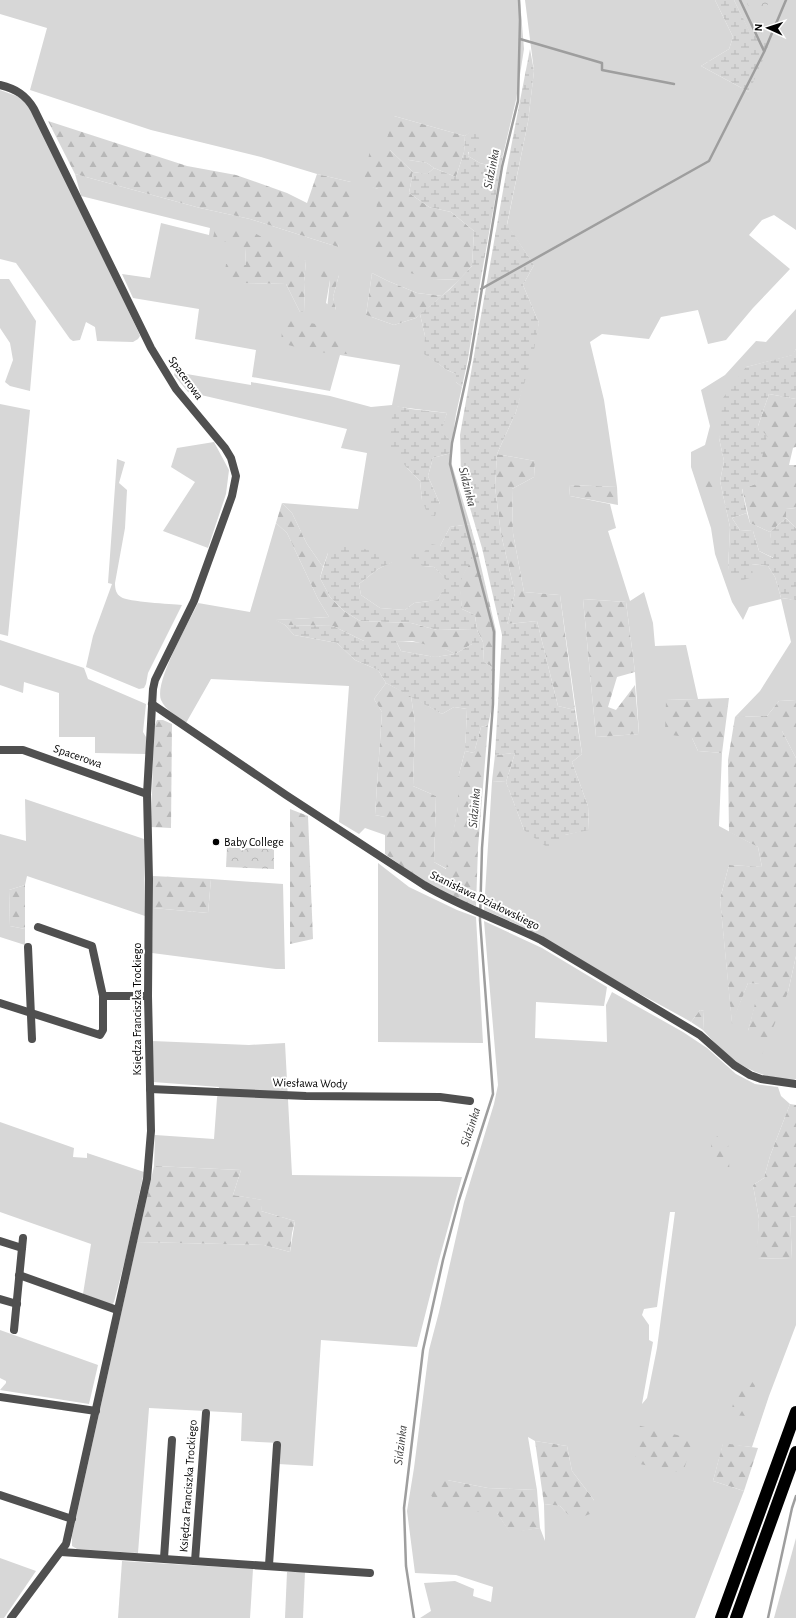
<svg xmlns="http://www.w3.org/2000/svg" width="796" height="1618" font-family="'Alegreya Sans',sans-serif">
<defs>
<pattern id="forest-firs" width="22" height="20" patternUnits="userSpaceOnUse"><rect width="22" height="20" fill="#d7d7d7"/><path d="M5 1l3.5 6h-7zM16 11l3.5 6h-7z" fill="#b7b7b7"/></pattern>
<pattern id="wetland-marsh" width="20" height="14" patternUnits="userSpaceOnUse"><rect width="20" height="14" fill="#d7d7d7"/><path d="M1 5h8M5 5V1M11 12h8M15 12V8" fill="none" stroke="#b7b7b7"/></pattern>
<pattern id="park-crowns" width="20" height="18" patternUnits="userSpaceOnUse"><rect width="20" height="18" fill="#d7d7d7"/><path d="M2 6a3 3 0 1 1 6 0M12 15a3 3 0 1 1 6 0" fill="none" stroke="#b7b7b7"/></pattern>
</defs>
<rect width="100%" height="100%" fill="#fff"/>
<g fill="#d7d7d7" fill-rule="evenodd">
<path d="M 0,0 L 520,0 L 524,49 L 516,100 L 503,155 L 497,161 L 495,167 L 480,163 L 468,156 L 472,131 L 465,136 L 394,116 L 409,160 L 427,163 L 434,168 L 427,174 L 413,172 L 390,150 L 364,184 L 378,189 L 434,280 L 460,279 L 442,296 L 417,293 L 388,281 L 372,273 L 366,315 L 394,325 L 416,318 L 420,314 L 425,336 L 425,354 L 447,370 L 456,374 L 456,382 L 462,387 L 456,414 L 452,441 L 440,432 L 447,413 L 392,406 L 392,416 L 407,468 L 420,481 L 422,500 L 440,504 L 428,476 L 433,458 L 451,453 L 452,465 L 470,524 L 450,527 L 440,546 L 423,566 L 434,567 L 449,582 L 437,600 L 414,603 L 405,610 L 380,608 L 361,595 L 359,584 L 378,569 L 392,562 L 328,553 L 323,567 L 307,544 L 292,513 L 282,503 L 358,509 L 367,453 L 341,448 L 347,429 L 188,392 L 174,375 L 175,372 L 251,385 L 251,382 L 330,396 L 371,407 L 392,405 L 400,365 L 340,355 L 330,391 L 252,377 L 256,350 L 195,339 L 199,309 L 133,298 L 122,274 L 150,278 L 161,223 L 209,235 L 210,228 L 81,196 L 75,174 L 200,208 L 250,219 L 338,247 L 351,182 L 317,174 L 261,157 L 151,130 L 30,90 L 47,28 L 0,14 ZM 245,248 L 306,261 L 304,282 L 305,312 L 300,312 L 286,284 L 241,283 L 246,265 ZM 339,275 L 333,297 L 336,310 L 326,303 L 330,280 Z"/>
<path d="M 525,0 L 715,0 L 733,37 L 729,49 L 701,66 L 749,92 L 756,22 L 750,33 L 734,0 L 796,0 L 796,230 L 774,215 L 762,220 L 749,235 L 790,269 L 753,308 L 726,340 L 708,344 L 698,310 L 661,317 L 649,339 L 602,334 L 590,342 L 604,400 L 617,487 L 569,485 L 570,496 L 610,504 L 616,528 L 608,531 L 630,601 L 644,592 L 653,623 L 655,646 L 686,645 L 698,699 L 666,700 L 692,738 L 698,751 L 722,753 L 719,826 L 758,847 L 762,867 L 729,865 L 720,899 L 732,1022 L 748,983 L 761,984 L 748,1031 L 788,992 L 796,956 L 796,1079 C 790,1081 784,1079 778,1078 C 745,1073 725,1055 703,1030 L 704,1011 L 700,1010 L 691,1022 C 669,1009 646,998 624,985 C 576,958 535,930 484,910 L 492,781 L 506,782 L 524,830 L 565,835 L 589,829 L 588,806 L 572,762 L 582,754 L 560,595 L 524,592 L 513,533 L 512,489 L 534,477 L 535,461 L 497,454 L 516,412 L 539,323 L 523,285 L 534,265 L 507,225 L 528,122 L 534,71 ZM 583,599 L 626,602 L 635,672 L 639,734 L 596,737 Z"/>
<polygon points="0,90 22,98 31,109 138,331 140,336 138,339 133,342 97,341 95,327 86,322 80,340 73,341 70,339 16,263 0,259"/>
<polygon points="0,279 9,279 36,321 30,391 10,386 5,382 13,360 10,343 0,328"/>
<polygon points="796,309 796,349 793,355 746,367 719,438 724,461 720,481 730,527 728,570 751,564 768,566 775,577 781,598 796,600 796,700 779,701 767,716 735,717 760,691 791,642 781,599 749,607 743,620 732,602 715,554 711,528 691,467 691,452 705,445 710,426 701,390 725,375 756,341 766,342"/>
<polygon points="0,404 30,410 8,636 0,634"/>
<polygon points="214,442 229,470 226,494 208,548 163,531 195,482 171,467 177,448"/>
<path d="M 117,459 L 125,462 L 119,483 L 127,490 L 125,528 L 115,583 C 115,589 116,594 121,597 C 128,602 171,604 182,605 L 148,673 L 146,684 L 144,688 L 139,689 L 86,667 L 93,636 L 112,584 L 108,583 Z"/>
<polygon points="796,508 796,528 786,518 786,509"/>
<polygon points="747,513 750,523 770,532 774,558 759,551 753,531 740,530 732,518"/>
<path d="M 276,523 L 287,533 L 318,599 L 329,617 L 276,620 L 285,625 L 294,635 L 337,643 L 355,660 L 378,670 L 386,683 L 374,699 L 382,712 L 375,815 L 385,817 L 385,835 L 365,828 L 359,834 L 339,822 L 349,686 L 211,679 L 186,723 C 178,717 165,710 161,700 C 154,682 189,622 198,603 L 250,612 Z"/>
<polygon points="0,640 84,668 88,679 146,704 143,732 146,737 146,754 95,753 95,737 59,737 59,693 24,682 23,693 0,685"/>
<path d="M 396,641 C 415,641 438,644 455,654 L 435,657 L 401,651 Z"/>
<polygon points="411,696 442,714 454,707 467,709 465,751 458,778 458,807 447,869 434,862 436,796 413,786 415,723"/>
<polygon points="782,731 796,731 796,758"/>
<polygon points="25,799 144,839 145,916 27,876 25,885 9,890 10,926 25,929 25,945 0,937 0,834 26,841"/>
<polygon points="378,863 409,887 457,910 476,917 483,1043 378,1042"/>
<polygon points="211,879 283,884 285,969 276,969 152,953 153,908 208,913"/>
<path d="M 484,921 L 542,948 L 607,987 L 604,1006 L 536,1002 L 535,1038 L 607,1042 L 606,1005 L 612,992 L 683,1032 L 707,1048 L 736,1074 L 755,1084 L 778,1087 L 781,1096 L 790,1104 L 770,1156 L 764,1178 L 753,1185 L 759,1219 L 757,1258 L 792,1259 L 790,1216 L 796,1217 L 796,1325 L 769,1396 L 752,1447 L 723,1444 L 713,1481 L 744,1491 L 695,1618 L 420,1618 L 431,1611 L 424,1583 L 455,1581 L 474,1589 L 473,1596 L 491,1602 L 493,1587 L 456,1575 L 415,1573 L 407,1511 L 414,1468 L 429,1350 L 439,1312 L 464,1202 L 494,1104 L 498,1085 ZM 670,1212 L 675,1212 L 657,1348 L 647,1398 L 642,1404 L 653,1342 L 649,1340 L 649,1325 L 642,1315 L 644,1309 L 657,1307 ZM 528,1437 L 535,1441 L 567,1446 L 572,1471 L 594,1500 L 569,1516 L 560,1506 L 544,1504 L 545,1541 L 540,1528 L 510,1532 L 497,1513 L 447,1480 L 488,1488 L 537,1490 Z"/>
<polygon points="152,1041 249,1045 285,1043 292,1175 462,1177 439,1260 417,1347 321,1340 313,1466 278,1464 279,1443 241,1441 242,1413 149,1408 138,1553 77,1549 72,1546 72,1536 137,1242 264,1245 290,1252 295,1221 261,1211 262,1200 233,1195 241,1170 154,1166 155,1135 214,1139 217,1098 219,1087 153,1082"/>
<polygon points="0,1122 74,1148 73,1157 87,1158 87,1153 144,1172 126,1256 114,1302 112,1305 83,1294 91,1244 0,1212"/>
<polygon points="0,1330 98,1365 89,1404 0,1390 6,1383 6,1381 0,1378"/>
<polygon points="796,1538 796,1618 774,1618"/>
<polygon points="0,1558 36,1571 4,1618 0,1618"/>
<polygon points="122,1561 253,1569 250,1618 118,1618"/>
<polygon points="287,1572 305,1572 303,1618 285,1618"/>
</g>
<g fill="url(#forest-firs)">
<polygon points="394,116 465,136 464,152 456,177 434,168 427,163 409,160 387,138"/>
<polygon points="48,121 187,166 236,175 287,193 307,203 317,174 351,182 352,207 338,247 250,219 200,208 75,174"/>
<polygon points="370,150 390,150 413,172 409,193 429,207 451,212 474,231 472,266 460,279 434,280 407,272 373,250 378,189 363,185"/>
<polygon points="215,229 251,231 306,261 304,282 305,312 300,312 286,284 241,283 224,279 226,264 246,265 245,248 213,238"/>
<polygon points="319,268 339,275 333,297 336,310 327,309 330,280 317,275"/>
<polygon points="372,273 388,281 417,293 442,296 416,318 394,325 366,315"/>
<polygon points="283,318 332,327 347,354 314,352 281,343"/>
<polygon points="769,394 796,399 796,447 793,448 789,465 796,465 796,508 786,509 786,518 770,532 750,523 742,488 756,484 758,426"/>
<polygon points="497,454 535,461 534,477 512,489 513,533 524,592 560,595 575,710 558,706 537,621 507,624 515,593 501,534 495,487"/>
<polygon points="708,478 720,481 715,495 699,491"/>
<polygon points="569,485 617,487 618,505 570,496"/>
<polygon points="282,503 292,513 307,544 323,567 320,578 330,597 344,611 360,621 411,623 437,630 472,629 472,644 455,654 447,650 412,641 364,641 333,626 285,625 275,620 329,617 318,599 287,533 276,523"/>
<polygon points="477,549 496,631 495,669 484,662 483,642 477,630 475,615 462,609 459,582"/>
<polygon points="583,599 626,602 635,672 617,677 608,707 616,710 635,685 639,734 596,737"/>
<polygon points="386,683 411,696 415,723 413,786 436,796 434,862 446,869 458,807 458,778 465,751 474,753 481,727 488,725 478,848 476,906 460,901 434,889 385,854 385,817 375,815 382,712 374,699"/>
<polygon points="729,698 722,753 698,751 692,738 665,734 666,700"/>
<polygon points="796,700 796,731 782,731 796,758 796,956 788,992 762,1054 748,1031 760,984 748,983 732,1024 720,899 729,865 762,867 758,847 729,832 728,760 735,717 767,716 779,701"/>
<polygon points="157,720 163,720 172,724 171,828 151,827 154,727"/>
<polygon points="515,753 506,782 492,781 495,755"/>
<polygon points="290,809 308,816 313,939 290,944"/>
<polygon points="153,876 211,879 208,913 153,908"/>
<polygon points="25,885 25,929 10,926 9,890"/>
<polygon points="700,1010 704,1011 703,1030 691,1022"/>
<polygon points="790,1104 796,1105 796,1217 790,1216 792,1259 756,1258 759,1219 753,1185 764,1178 770,1156"/>
<polygon points="710,1132 728,1143 730,1180 712,1157"/>
<polygon points="154,1166 241,1170 233,1195 263,1200 261,1211 295,1221 292,1233 290,1252 264,1245 137,1242"/>
<polygon points="749,1377 755,1386 746,1416 730,1415 740,1379"/>
<polygon points="637,1425 693,1439 683,1473 635,1463"/>
<polygon points="535,1441 567,1446 572,1471 594,1500 590,1514 579,1518 569,1516 560,1506 544,1504"/>
<polygon points="723,1443 758,1448 744,1491 713,1481"/>
<polygon points="447,1480 488,1488 537,1490 540,1528 510,1533 497,1513 440,1509 427,1489"/>
</g>
<g fill="url(#wetland-marsh)">
<polygon points="715,0 734,0 750,32 756,22 768,48 749,92 701,66 729,49 733,37"/>
<polygon points="530,49 534,71 528,122 507,224 534,265 523,285 539,323 534,350 516,412 497,454 495,487 501,534 515,593 507,624 537,621 558,706 575,710 582,754 572,762 588,806 589,830 565,835 548,848 524,830 506,782 515,753 495,755 502,635 482,548 461,478 460,435 507,168"/>
<polygon points="472,130 482,141 478,151 468,152 468,156 480,163 494,167 497,161 503,155 479,289 468,359 462,387 456,382 456,374 447,370 424,354 425,336 420,314 449,290 472,266 474,231 451,212 429,207 409,193 413,172 427,174 434,168 456,177 464,152 465,136"/>
<polygon points="796,349 796,399 769,394 758,426 767,436 756,484 742,489 747,513 732,518 740,530 753,531 759,551 773,558 770,532 786,518 796,528 796,600 781,598 775,577 768,566 752,564 753,577 740,581 728,570 730,527 720,481 724,461 719,438 723,398 746,367 792,355"/>
<polygon points="392,405 411,409 447,413 441,432 452,441 451,453 433,458 428,476 440,504 435,516 428,515 422,500 420,481 407,468 389,445 392,416"/>
<path d="M 470,524 L 477,549 L 460,582 L 462,609 L 475,615 L 477,630 L 483,642 L 484,662 L 495,669 L 493,703 L 488,725 L 481,727 L 474,753 L 465,751 L 467,709 L 454,707 L 442,714 L 386,683 L 378,670 L 355,660 L 337,643 L 294,635 L 285,625 L 333,626 L 364,641 L 396,641 L 401,651 L 435,657 L 455,654 L 472,644 L 472,629 L 437,630 L 411,623 L 360,621 L 344,611 L 330,597 L 320,578 L 328,553 L 342,543 C 360,548 379,551 393,562 L 378,569 L 359,584 L 361,595 L 380,608 L 405,610 L 414,603 L 437,600 L 448,582 L 434,567 L 423,566 L 413,562 L 410,554 L 423,553 L 432,544 L 440,546 L 450,527 Z"/>
</g>
<g fill="url(#park-crowns)">
<polygon points="746,0 773,0 759,12 749,8"/>
<polygon points="227,847 274,849 274,869 226,867"/>
</g>
<g fill="none" stroke-linecap="round" stroke-linejoin="round">
<g stroke="#9e9e9e" stroke-width="2.5">
<polyline points="740,0 764,51"/>
<polyline points="520,39 602,63 602,70 674,84"/>
<polyline points="481,289 709,161 764,52 786,0"/>
<polyline points="414,1618 406,1566 404,1508 423,1350 443,1260 459,1200 493,1094 480,920 482,848 493,704 494,632 450,464 452,443 470,361 502,167 518,101 520,20 519,0"/>
<polyline points="768,1618 792,1508 796,1496"/>
</g>
<g stroke="#505050" stroke-width="8">
<path d="M 0,85 C 16,89 26,95 34,109 L 151,348 L 176,389 L 225,448 L 231,458 L 236,476 L 232,496 L 194,601 L 155,680 L 153,689 L 147,794 L 149,879 L 148,996 L 151,1131 L 147,1179 L 66,1544 L 11,1618"/>
<path d="M 152,704 L 286,795 L 424,885 C 461,907 502,921 541,940 L 700,1035 L 734,1065 L 750,1075 L 761,1079 L 796,1084"/>
<polyline points="0,750 23,750 147,794"/>
<polyline points="38,927 92,946 103,996"/>
<polyline points="28,947 32,1039"/>
<polyline points="0,1003 100,1035 103,1030 103,996 148,996"/>
<polyline points="150,1089 306,1096 440,1097 470,1101"/>
<polyline points="0,1241 22,1248"/>
<polyline points="19,1275 117,1310"/>
<polyline points="0,1299 17,1304"/>
<polyline points="14,1330 23,1238"/>
<polyline points="0,1397 96,1411"/>
<polyline points="0,1495 72,1519"/>
<polyline points="61,1552 370,1573"/>
<polyline points="164,1558 172,1440"/>
<polyline points="195,1561 206,1413"/>
<polyline points="269,1565 277,1445"/>
</g>
<g stroke="#000" stroke-width="12">
<polyline points="721,1618 796,1412"/>
<polyline points="736,1618 796,1452"/>
</g>
</g>
<circle fill="#000" stroke="#fff" stroke-width="1.5" cx="216" cy="842" r="4"/>
<g text-anchor="middle" dominant-baseline="central" stroke-width="4" stroke-linejoin="round" paint-order="stroke">
<g font-size="12" fill="#000" stroke="#fff">
<text transform="translate(186 378) rotate(54)">Spacerowa</text>
<text transform="translate(78 756) rotate(19)">Spacerowa</text>
<text transform="translate(485 900) rotate(26)">Stanisława Działowskiego</text>
<text transform="translate(137 1009) rotate(-90)">Księdza Franciszka Trockiego</text>
<text transform="translate(310 1083) rotate(1)">Wiesława Wody</text>
<text transform="translate(188 1486) rotate(-86)">Księdza Franciszka Trockiego</text>
</g>
<g font-size="12" fill="#000" stroke="#fff" text-anchor="start">
<text x="224" y="842">Baby College</text>
</g>
<g font-size="13" font-style="italic" fill="#3f3f3f" stroke="#fff">
<text transform="translate(492 169) rotate(-79)">Sidzinka</text>
<text transform="translate(467 487) rotate(76)">Sidzinka</text>
<text transform="translate(475 808) rotate(-85)">Sidzinka</text>
<text transform="translate(471 1127) rotate(-72)">Sidzinka</text>
<text transform="translate(401 1445) rotate(-83)">Sidzinka</text>
</g>
</g>
<g transform="translate(768 28) rotate(273)" stroke="#ffffff" stroke-width="3" paint-order="stroke">
<path d="M0-3L7 15L0 10L-7 15Z" fill="#000000"/>
<text y="-6" font-size="11" font-weight="bold" text-anchor="middle" fill="#000000">N</text>
</g>
</svg>
